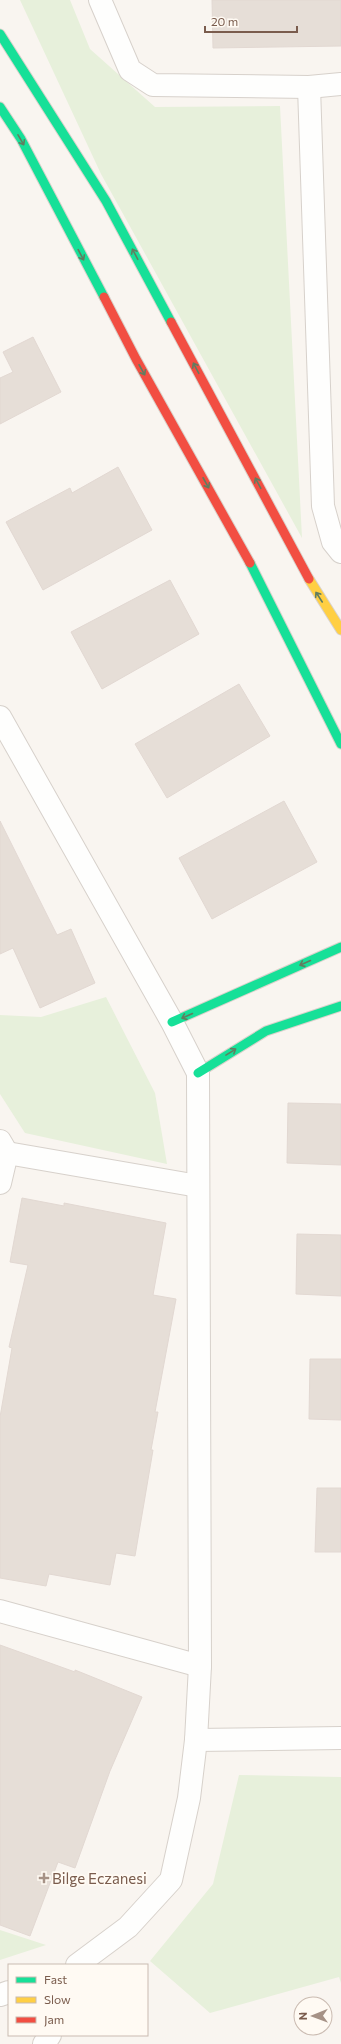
<svg xmlns="http://www.w3.org/2000/svg" width="341" height="2044" font-family="Commissioner,sans-serif">
<rect width="100%" height="100%" fill="#f9f5f0"/>
<g fill="#e7f0db">
<polygon points="20,0 70,0 90,49 155,107 280,106 302,538 101,174"/>
<polygon points="106,997 155,1093 167,1164 25,1133 0,1094 0,1015 41,1017"/>
<polygon points="239,1775 341,1777 341,1983 339,1977 210,2013 150,1961 213,1884"/>
<polygon points="0,1930 46,1945 0,1960"/>
</g>
<g fill="#e6ded7" stroke="#e2d8d2">
<polygon points="212,0 341,0 341,46 213,48"/>
<polygon points="33,337 61,392 0,424 0,378 13,372 3,352"/>
<polygon points="118,467 152,530 43,590 6,522 70,488 72,493"/>
<polygon points="170,580 199,634 102,689 71,632"/>
<polygon points="239,684 270,736 167,798 135,744"/>
<polygon points="284,801 317,862 212,919 179,858"/>
<polygon points="0,821 57,935 71,929 95,983 40,1008 13,948 0,954"/>
<polygon points="288,1103 341,1104 341,1165 287,1163"/>
<polygon points="22,1198 64,1206 64,1203 166,1223 153,1295 176,1299 155,1412 158,1412 151,1450 153,1450 135,1556 116,1553 110,1585 49,1574 46,1586 0,1578 0,1417 12,1348 9,1347 28,1265 10,1262"/>
<polygon points="297,1234 341,1235 341,1296 296,1294"/>
<polygon points="310,1359 341,1359 341,1420 309,1419"/>
<polygon points="317,1488 341,1488 341,1552 315,1552"/>
<polygon points="0,1645 75,1672 75,1670 142,1697 110,1771 75,1868 58,1862 30,1936 0,1925"/>
</g>
<g fill="none" stroke-linecap="round" stroke-linejoin="round">
<defs>
<g id="street">
<polyline points="100,0 130,70 153,85 309,87 341,84"/>
<polyline points="309,87 323,506 333,542 341,552"/>
<polyline points="0,717 172,1022 198,1073 200,1666 196,1740 189,1798 171,1880 128,1927 77,1965"/>
<polyline points="0,1141 7,1153 0,1183"/>
<polyline points="7,1153 198,1186"/>
<polyline points="0,1611 200,1666"/>
<polyline points="196,1740 341,1738"/>
<polyline points="0,1995 9,1992"/>
<polyline points="44,2044 50,2035"/>
</g>
<g id="fast">
<polyline points="0,34 106,201 171,322"/>
<polyline points="0,107 21,139 104,297"/>
<polyline points="250,563 341,744"/>
<polyline points="172,1022 341,947"/>
<polyline points="198,1073 266,1031 341,1006"/>
</g>
<polyline id="slow" points="309,579 341,630"/>
<g id="jam">
<polyline points="104,297 136,359 250,563"/>
<polyline points="171,322 309,579"/>
</g>
</defs>
<use href="#street" stroke="#d7d1cb" stroke-width="24"/>
<use href="#fast" stroke="#d9d2cb" stroke-width="11"/>
<use href="#slow" stroke="#d9d2cb" stroke-width="11"/>
<use href="#jam" stroke="#d9d2cb" stroke-width="11"/>
<use href="#street" stroke="#fefefd" stroke-width="22"/>
<use href="#fast" stroke="#16e098" stroke-width="9"/>
<use href="#slow" stroke="#ffcf43" stroke-width="9"/>
<use href="#jam" stroke="#f24e42" stroke-width="9"/>
</g>
<defs><path id="oneway-shaft" d="M-6 0H5M1.5-3L5.5 0L1.5 3" fill="none" stroke-width="1.6" stroke-linecap="round" stroke-linejoin="round"/></defs>
<g stroke="#617d60">
<use href="#oneway-shaft" transform="translate(21 140) rotate(60)"/>
<use href="#oneway-shaft" transform="translate(135 254) rotate(-118)"/>
<use href="#oneway-shaft" transform="translate(81 255) rotate(62)"/>
<use href="#oneway-shaft" transform="translate(196 368) rotate(-118)"/>
<use href="#oneway-shaft" transform="translate(142 370) rotate(61)"/>
<use href="#oneway-shaft" transform="translate(206 483) rotate(61)"/>
<use href="#oneway-shaft" transform="translate(258 483) rotate(-118)"/>
<use href="#oneway-shaft" transform="translate(319 597) rotate(-123)"/>
<use href="#oneway-shaft" transform="translate(305 963) rotate(156)"/>
<use href="#oneway-shaft" transform="translate(187 1016) rotate(156)"/>
<use href="#oneway-shaft" transform="translate(231 1052) rotate(-32)"/>
</g>
<path fill="#a69286" stroke="#fffaf3" stroke-width="1.5" d="M42 1872h4v4h4v4h-4v4h-4v-4h-4v-4h4z"/>
<g text-anchor="middle" dominant-baseline="central" stroke-width="3.5" stroke-linejoin="round" paint-order="stroke">
<g font-size="15" fill="#7a5c4d" stroke="#fffaf3" text-anchor="start">
<text x="52" y="1878">Bilge Eczanesi</text>
</g>
</g>
<rect x="8" y="1964" width="140" height="72" fill="#fffaf3" stroke="#cabbb1"/>
<rect x="16" y="1977" width="20" height="6" fill="#16e098" stroke="#cabbb1"/>
<text x="44" y="1984" font-size="12" fill="#7a5c4d">Fast</text>
<rect x="16" y="1997" width="20" height="6" fill="#ffcf43" stroke="#cabbb1"/>
<text x="44" y="2004" font-size="12" fill="#7a5c4d">Slow</text>
<rect x="16" y="2017" width="20" height="6" fill="#f24e42" stroke="#cabbb1"/>
<text x="44" y="2024" font-size="12" fill="#7a5c4d">Jam</text>
<g transform="translate(313 2016) rotate(269)"><circle r="19" fill="#fffaf3" stroke="#cabbb1"/>
<path d="M0-3L7 15L0 10L-7 15Z" fill="#a69286"/>
<text y="-6" font-size="11" font-weight="bold" text-anchor="middle" fill="#7a5c4d">N</text>
</g>
<path d="M205 26v6h92v-6" fill="none" stroke="#7a5c4d" stroke-width="2"/>
<text x="211" y="26" font-size="12" fill="#7a5c4d" stroke="#fffaf3" stroke-width="3" paint-order="stroke">20 m</text>
</svg>
